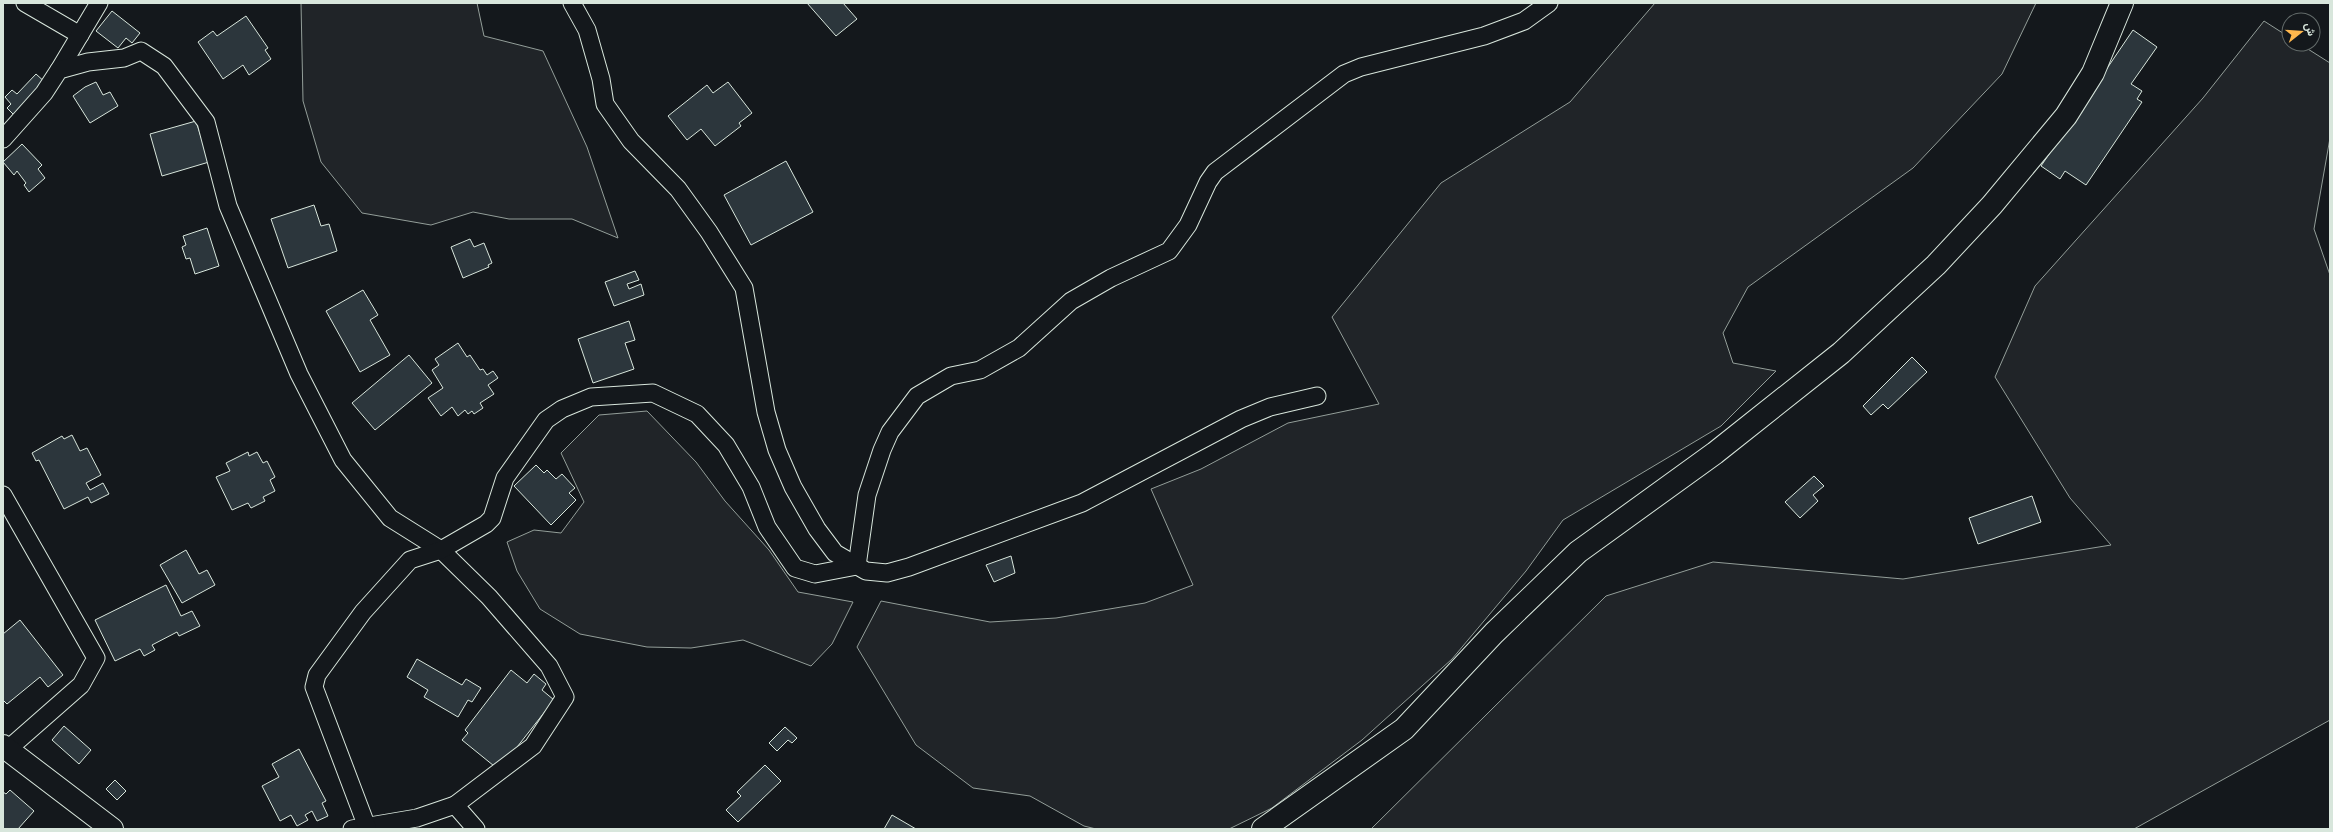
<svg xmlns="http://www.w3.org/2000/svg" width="2333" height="832" font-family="'IBM Plex Sans',Vazirmatn,sans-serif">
<rect width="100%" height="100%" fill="#14181c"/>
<g fill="#202428" stroke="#939e99">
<polygon points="301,3 477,3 484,36 543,51 587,147 618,238 572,219 509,219 473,212 431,225 362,213 321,162 303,101"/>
<polygon points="1655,3 2036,3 2002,74 1913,168 1748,287 1723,333 1733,363 1776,371 1721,426 1563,520 1526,571 1452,659 1362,740 1272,808 1229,829 1096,829 1084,826 1030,796 973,788 916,745 857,647 881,601 990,622 1056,618 1145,603 1193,585 1151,489 1201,469 1288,423 1379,404 1332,317 1441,183 1570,102"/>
<polygon points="2264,21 2289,37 2289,44 2300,44 2330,63 2330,138 2314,229 2330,275 2330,720 2134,829 1371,829 1606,596 1713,562 1903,579 2111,545 2070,498 1995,377 2035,286 2203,98"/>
<polygon points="647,411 696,462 725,501 769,550 798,592 853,602 832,644 811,666 743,640 691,648 647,647 580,634 540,609 517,571 507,542 534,530 561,533 584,502 561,453 599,415"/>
</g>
<g fill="#2c363c" stroke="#d8e6dc">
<polygon points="807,3 843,3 857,19 836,36"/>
<polygon points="112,11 140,33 132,43 126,38 118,48 96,31"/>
<polygon points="246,16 268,48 265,50 271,59 249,75 243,65 223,79 198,42 213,31 217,36"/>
<polygon points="2133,30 2157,47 2131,84 2142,91 2137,99 2142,102 2086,185 2065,171 2060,179 2041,166"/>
<polygon points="36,74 47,84 16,117 7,108 11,104 5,97 12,90 17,94"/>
<polygon points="96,82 103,95 110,92 118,106 90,123 73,96 85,87"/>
<polygon points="728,82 752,113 739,123 741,126 715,146 701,129 687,140 668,116 707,85 713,93"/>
<polygon points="196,121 209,162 162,176 150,134"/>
<polygon points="22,144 42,165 38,169 45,178 29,192 24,185 26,183 17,171 14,175 3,162"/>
<polygon points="786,161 813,212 751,245 724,195"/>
<polygon points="314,205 321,226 329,224 337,251 288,268 271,219"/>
<polygon points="207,228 219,266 195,274 190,258 186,259 182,247 186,245 183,236"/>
<polygon points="470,239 474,247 484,243 492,263 488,265 489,267 463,278 451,247"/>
<polygon points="635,271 639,280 627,284 629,289 641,284 644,295 614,306 605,282"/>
<polygon points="363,290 378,315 370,320 390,355 360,372 326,311"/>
<polygon points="629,321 635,340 625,343 634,369 593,383 578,339"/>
<polygon points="458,343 467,357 470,355 480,370 483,369 487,375 493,371 498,378 488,385 494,394 480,403 483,408 474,414 472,411 468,414 465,410 458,416 452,407 441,416 428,398 443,388 432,370 439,365 435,359"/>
<polygon points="409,355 432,383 375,430 352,403"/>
<polygon points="1912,357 1927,372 1888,409 1883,404 1871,415 1863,406"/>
<polygon points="72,435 80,451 87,448 101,475 86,483 90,490 103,483 109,494 91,503 88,497 64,509 39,460 36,461 32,453 62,436 64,439"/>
<polygon points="248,452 249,456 257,452 263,463 267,461 275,477 270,480 275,491 263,497 265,501 251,508 248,503 232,510 216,477 230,471 226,463"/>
<polygon points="536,465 544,473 547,470 556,479 562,474 575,488 569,493 576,500 551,525 514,486"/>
<polygon points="1814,476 1824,486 1813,495 1818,501 1800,518 1785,502"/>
<polygon points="2032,496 2041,522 1978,544 1969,518"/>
<polygon points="186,550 199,574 207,570 215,585 182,603 160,565"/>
<polygon points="1011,556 1015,573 994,582 986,565"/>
<polygon points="166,585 181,616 192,611 200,626 179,636 177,632 152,645 155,650 144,656 140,649 115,661 95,620"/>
<polygon points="20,620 63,675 48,687 40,677 7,704 3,700 3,634"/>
<polygon points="417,659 462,685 466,679 481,688 472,702 468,700 458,717 424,697 428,690 407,677"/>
<polygon points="511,670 527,683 534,674 546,684 542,690 554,700 499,770 462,740 468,733 465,730"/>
<polygon points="64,726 91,750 79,764 52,740"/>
<polygon points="785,727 797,738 792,743 788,740 777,751 769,743"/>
<polygon points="299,749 326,801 322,803 328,816 317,821 312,811 305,815 308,820 297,826 291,815 280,821 262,786 279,777 272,764"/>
<polygon points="765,765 781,781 738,822 726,810 741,796 737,792"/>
<polygon points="115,780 126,791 117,800 106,789"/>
<polygon points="10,790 34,811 18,829 3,829 3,792 6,794"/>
<polygon points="892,815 916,829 884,829"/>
</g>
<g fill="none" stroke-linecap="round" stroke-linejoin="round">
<defs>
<g id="minor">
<polyline points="25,3 80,35"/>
<polyline points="572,3 587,30 601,79 605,104 631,141 678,189 709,232 744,288 766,412 777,450 793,487 817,529 835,553 866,571 887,573 909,567 1082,503 1241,419 1270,407 1317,396"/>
<polyline points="59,70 99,3"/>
<polyline points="3,139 44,93 59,70 88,62 124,58 141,51 164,66 206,122 228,206 299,374 343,460 390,518 441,550 489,597 549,666 565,697 533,746 455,805 417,818 352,829"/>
<polyline points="3,495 96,658 81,685 7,750"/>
<polyline points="455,805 476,829"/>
<polyline points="367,827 314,687 317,675 363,612 410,560 441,550 486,524 492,518 505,478 546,420 562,409 591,397 653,393 697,414 726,445 751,487 767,527 795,568 815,574 857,566 867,495 882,450 890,432 917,396 951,376 980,370 1019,348 1071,301 1111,278 1169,251 1188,225 1208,182 1215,172 1344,74 1361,67 1484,36 1524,21 1549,3"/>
</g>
<g id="secondary">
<polyline points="3,746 112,829"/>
<polyline points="1263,829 1404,729 1494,633 1578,552 1715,453 1841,353 1936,265 1992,205 2066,116 2093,73 2122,3"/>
</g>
</defs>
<use href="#minor" stroke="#d8e6dc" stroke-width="19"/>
<use href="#secondary" stroke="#d8e6dc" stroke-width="24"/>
<use href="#minor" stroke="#14181c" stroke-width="17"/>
<use href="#secondary" stroke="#14181c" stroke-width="22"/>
</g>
<rect width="2333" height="832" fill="none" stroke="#d8e6dc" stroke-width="8"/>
<g transform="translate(2301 32) rotate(73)"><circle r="19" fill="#14181c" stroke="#626a69"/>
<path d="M0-3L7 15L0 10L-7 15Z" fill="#ffb74d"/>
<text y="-6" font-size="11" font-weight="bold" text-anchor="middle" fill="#d8e6dc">ش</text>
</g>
</svg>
